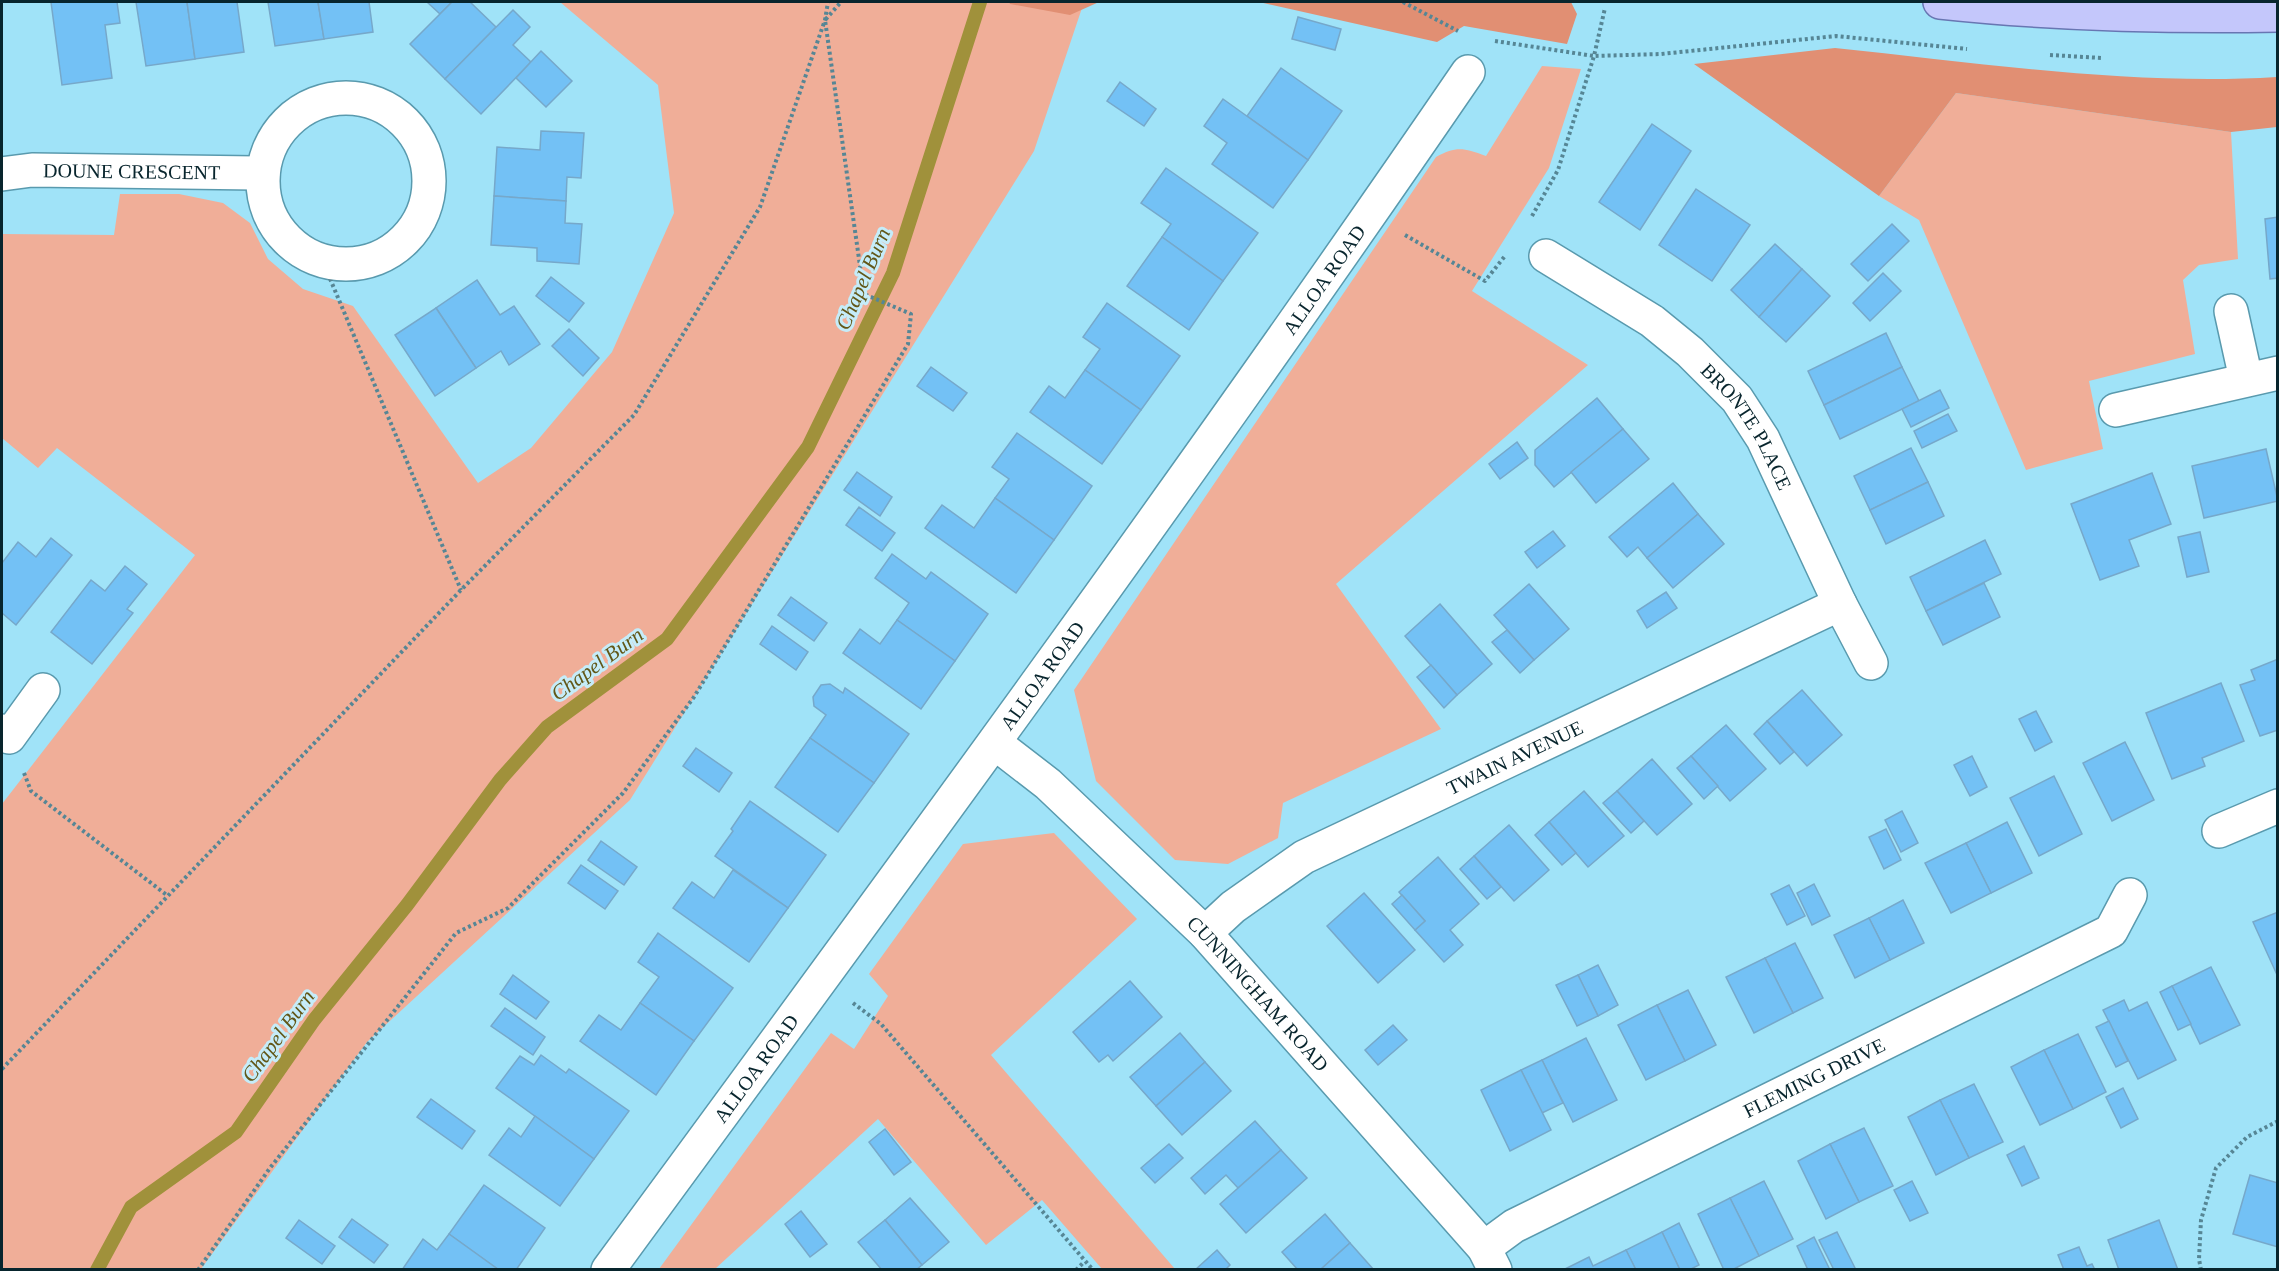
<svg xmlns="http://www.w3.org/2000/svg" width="2279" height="1271" font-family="Georgia,serif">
<rect width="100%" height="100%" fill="#a0e3f8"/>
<g fill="#f0ae98">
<polygon points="560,2 1084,2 1034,151 630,800 367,1042 201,1269 2,1269 2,804 195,555 57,448 38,468 2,438 2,234 114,235 120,194 179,194 223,203 250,223 268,259 303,289 353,306 478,483 531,448 612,352 674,213 658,85"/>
<path d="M 1542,66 L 1581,69 L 1549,168 L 1472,291 L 1588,365 L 1336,584 L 1441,729 L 1283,803 L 1278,838 L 1228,864 L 1175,860 L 1096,781 L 1074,690 L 1436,157 C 1457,146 1463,148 1486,156 Z"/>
<polygon points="1956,93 2231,132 2238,259 2199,265 2183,280 2195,354 2089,381 2103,449 2026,470 1919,220 1879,196"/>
<polygon points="1054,833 1137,919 991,1055 1175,1269 1102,1269 1042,1200 986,1245 878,1119 715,1269 659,1269 831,1033 854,1049 888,996 869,974 963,844"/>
</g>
<g fill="#e18f73">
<polygon points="1009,2 1099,2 1070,15 1010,4"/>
<polygon points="1259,2 1571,2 1577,14 1567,44 1464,26 1437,42"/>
<path d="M 1835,48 C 1980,63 2132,86 2277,77 L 2277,127 L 2231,132 L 1956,93 L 1879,196 L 1694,64 Z"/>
</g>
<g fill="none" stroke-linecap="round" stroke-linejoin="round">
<polyline stroke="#a0913b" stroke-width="14" points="97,1270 131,1207 236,1132 314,1020 407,905 500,780 547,727 667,639 808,447 893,273 980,2"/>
</g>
<g fill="#73c1f5" stroke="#76a8ca" stroke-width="1.5">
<polygon points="51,2 117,2 120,23 105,25 112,78 62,85"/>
<polygon points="136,2 187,2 195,59 146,66"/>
<polygon points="187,2 237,2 244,52 195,59"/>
<polygon points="268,2 318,2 324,39 275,46"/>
<polygon points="318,2 369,2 373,32 324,39"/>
<polygon points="427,2 452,2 440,14"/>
<polygon points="452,2 470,2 496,27 445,79 410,44"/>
<polygon points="513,10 530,27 513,45 531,62 481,114 445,79"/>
<polygon points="1298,17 1341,29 1335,50 1292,39"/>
<polygon points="541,51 572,81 546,107 516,78"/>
<polygon points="1281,68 1342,111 1308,160 1247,116"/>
<polygon points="1120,82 1156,109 1144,126 1107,101"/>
<polygon points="1223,99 1308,160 1273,208 1212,164 1227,143 1204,126"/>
<polygon points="1652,124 1691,151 1640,230 1599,202"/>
<polygon points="541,131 584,133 581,178 567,177 566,201 494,196 497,147 540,150"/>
<polygon points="1166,168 1258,233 1223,281 1162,237 1171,224 1141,203"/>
<polygon points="1696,189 1750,225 1712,281 1659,245"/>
<polygon points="494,196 566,201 565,223 582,224 579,264 537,261 537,248 491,245"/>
<polygon points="2278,217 2278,278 2270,279 2265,219"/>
<polygon points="1892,224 1909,241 1868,281 1851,264"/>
<polygon points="1162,237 1223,281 1189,330 1127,286"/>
<polygon points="1775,244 1802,269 1759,317 1731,290"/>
<polygon points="1802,269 1830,296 1786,342 1759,317"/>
<polygon points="1883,273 1901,291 1870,321 1853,303"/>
<polygon points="551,277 584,303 569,322 536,296"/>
<polygon points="477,280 500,315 514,306 540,344 509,365 501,351 476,368 436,308"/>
<polygon points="1107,303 1180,356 1141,410 1085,370 1100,349 1083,337"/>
<polygon points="436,308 476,368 435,396 395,335"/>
<polygon points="569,329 599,358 583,376 552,346"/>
<polygon points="1886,333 1902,367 1824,405 1808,371"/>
<polygon points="931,367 967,393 953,411 917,386"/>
<polygon points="1902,367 1919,401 1840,439 1824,405"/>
<polygon points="1085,370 1141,410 1102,464 1030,412 1049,386 1065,398"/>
<polygon points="1940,390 1949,408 1911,427 1902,409"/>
<polygon points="1597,398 1623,429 1554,487 1535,465 1535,450"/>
<polygon points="1948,414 1957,431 1922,448 1914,431"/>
<polygon points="1623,429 1649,459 1596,503 1571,472"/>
<polygon points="1017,433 1092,486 1054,540 995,498 1009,479 992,467"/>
<polygon points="1517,442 1528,458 1500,479 1489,464"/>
<polygon points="1911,448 1928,482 1870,510 1854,476"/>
<polygon points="2266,449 2278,501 2204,518 2192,466"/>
<polygon points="857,472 892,497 880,516 844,490"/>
<polygon points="2152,473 2171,524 2129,540 2139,566 2100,580 2071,504"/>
<polygon points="1928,482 1944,516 1886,544 1870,510"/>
<polygon points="1673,483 1698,514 1647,558 1638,547 1627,557 1609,537"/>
<polygon points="995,498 1054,540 1016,593 925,528 942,505 974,528"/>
<polygon points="859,507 895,533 882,551 846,525"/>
<polygon points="1698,514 1724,544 1673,588 1647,558"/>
<polygon points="1553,531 1565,546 1537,568 1525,552"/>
<polygon points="2200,532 2209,572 2187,577 2178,537"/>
<polygon points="51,538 72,555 16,625 2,613 2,563 18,542 36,557"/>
<polygon points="1985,540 2001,574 1926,611 1910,577"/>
<polygon points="892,554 926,579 931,572 988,614 955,661 897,620 909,603 875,578"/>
<polygon points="125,566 147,584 127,609 133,613 92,664 51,632 91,580 105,591"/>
<polygon points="1984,583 2000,617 1943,645 1926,611"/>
<polygon points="1529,584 1569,629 1534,660 1494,615"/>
<polygon points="1666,592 1677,608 1647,628 1637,611"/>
<polygon points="791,597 827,623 814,641 778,615"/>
<polygon points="1440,604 1492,664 1457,695 1405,636"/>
<polygon points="897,620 955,661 921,709 843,653 860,629 880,644"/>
<polygon points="772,626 808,652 796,670 760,644"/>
<polygon points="1507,630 1534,660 1520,673 1492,642"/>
<polygon points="2278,659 2278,730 2260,736 2240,685 2255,680 2251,670"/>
<polygon points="1431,665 1457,695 1444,708 1417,677"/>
<polygon points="2221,683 2244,741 2202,758 2205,766 2172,779 2146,713"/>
<polygon points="830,684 843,693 845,688 909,734 874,783 810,738 826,715 814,706 813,697 821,685"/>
<polygon points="1802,690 1842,735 1807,766 1767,721"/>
<polygon points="2036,711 2052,742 2035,751 2019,719"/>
<polygon points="1767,721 1794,752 1780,764 1754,734"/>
<polygon points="1726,725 1766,769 1730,801 1691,756"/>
<polygon points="810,738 874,783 838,832 775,787"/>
<polygon points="2125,742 2154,800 2112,821 2083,763"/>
<polygon points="696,748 732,773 719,792 683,766"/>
<polygon points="1691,756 1718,786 1704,799 1677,768"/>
<polygon points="1972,756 1987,787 1970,796 1954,765"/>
<polygon points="1652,759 1692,804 1657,835 1617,791"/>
<polygon points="2054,776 2082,834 2039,856 2010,798"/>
<polygon points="1584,791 1624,836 1588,867 1549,822"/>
<polygon points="1617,791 1644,821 1631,833 1603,803"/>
<polygon points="750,801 826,855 788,908 715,856 733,831 731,829"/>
<polygon points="1902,811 1918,843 1901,852 1885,820"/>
<polygon points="1549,822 1576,853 1562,865 1535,835"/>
<polygon points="2007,822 2032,873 1991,893 1966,843"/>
<polygon points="1509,825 1549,870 1514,901 1474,856"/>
<polygon points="1886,829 1901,860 1884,869 1869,837"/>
<polygon points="601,841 637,867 624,885 588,860"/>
<polygon points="1966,843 1991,893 1951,913 1925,863"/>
<polygon points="1474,856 1501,887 1487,899 1460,869"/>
<polygon points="1438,857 1479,904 1450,930 1463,945 1444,962 1415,930 1425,921 1399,892"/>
<polygon points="581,865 618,891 605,909 568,883"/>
<polygon points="733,870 788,908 749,962 673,908 692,882 714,898"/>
<polygon points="1814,884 1830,916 1812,925 1797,893"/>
<polygon points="1789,885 1805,916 1787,925 1771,894"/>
<polygon points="1364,893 1415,950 1378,983 1327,926"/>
<polygon points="1402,895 1425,921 1415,930 1392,904"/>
<polygon points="1903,900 1924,943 1890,960 1869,918"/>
<polygon points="2278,912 2278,977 2253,922"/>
<polygon points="1869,918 1890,960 1855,978 1834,935"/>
<polygon points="658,933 733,988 694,1041 640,1003 659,977 638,962"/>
<polygon points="1795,943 1823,998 1793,1013 1765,958"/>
<polygon points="1765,958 1793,1013 1754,1033 1726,977"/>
<polygon points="1598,965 1618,1005 1598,1016 1578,975"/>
<polygon points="2211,967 2240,1025 2200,1044 2172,986"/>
<polygon points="513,975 549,1002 536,1019 500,994"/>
<polygon points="1578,975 1598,1016 1577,1026 1556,985"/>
<polygon points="1130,981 1162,1017 1113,1061 1108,1055 1099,1062 1073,1032"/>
<polygon points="2172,986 2191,1024 2178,1030 2160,992"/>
<polygon points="1688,990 1716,1045 1685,1061 1657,1005"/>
<polygon points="2124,1000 2129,1011 2147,1002 2176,1060 2138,1079 2103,1010"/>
<polygon points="640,1003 694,1041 656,1095 580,1041 599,1015 621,1030"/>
<polygon points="1657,1005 1685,1061 1646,1080 1618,1025"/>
<polygon points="505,1008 545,1037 533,1055 491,1026"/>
<polygon points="2109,1021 2128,1061 2116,1067 2096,1027"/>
<polygon points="1393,1025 1407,1040 1378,1065 1365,1050"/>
<polygon points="1180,1033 1205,1062 1156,1106 1130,1077"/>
<polygon points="2078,1034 2106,1092 2073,1109 2044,1050"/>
<polygon points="1586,1038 1617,1100 1573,1122 1542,1060"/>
<polygon points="2044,1050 2073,1109 2040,1125 2011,1067"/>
<polygon points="541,1055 566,1073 569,1069 629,1111 594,1159 496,1088 520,1056 534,1065"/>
<polygon points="1542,1060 1563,1103 1542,1113 1521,1070"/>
<polygon points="1205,1062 1231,1091 1182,1135 1156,1106"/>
<polygon points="1521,1070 1551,1130 1510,1151 1481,1090"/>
<polygon points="1974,1084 2003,1142 1969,1158 1940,1100"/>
<polygon points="2123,1088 2138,1119 2121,1128 2106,1097"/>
<polygon points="431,1099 475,1131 462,1149 417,1117"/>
<polygon points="1940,1100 1969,1158 1936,1175 1908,1117"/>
<polygon points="535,1116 594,1159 560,1206 489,1155 509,1128 521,1137"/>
<polygon points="1255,1121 1281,1150 1238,1188 1226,1175 1205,1194 1191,1178"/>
<polygon points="1864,1128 1893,1186 1859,1202 1830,1144"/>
<polygon points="885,1129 911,1162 894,1175 869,1142"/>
<polygon points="1169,1144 1183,1158 1155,1183 1141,1168"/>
<polygon points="1830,1144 1859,1202 1826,1219 1798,1161"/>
<polygon points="2024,1146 2039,1178 2022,1186 2007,1155"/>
<polygon points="1281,1150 1307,1178 1246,1233 1220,1204"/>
<polygon points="2250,1175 2278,1183 2278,1247 2233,1234"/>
<polygon points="1764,1181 1793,1239 1759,1256 1730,1198"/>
<polygon points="1912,1181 1928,1213 1910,1221 1894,1190"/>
<polygon points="484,1185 545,1228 516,1270 499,1270 449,1234"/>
<polygon points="910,1198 949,1242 922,1265 885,1220"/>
<polygon points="1730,1198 1759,1256 1732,1270 1724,1270 1698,1214"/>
<polygon points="801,1211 827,1244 810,1257 785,1224"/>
<polygon points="1325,1214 1350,1243 1320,1270 1298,1270 1282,1252"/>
<polygon points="352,1219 388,1245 374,1263 339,1237"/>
<polygon points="299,1220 335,1246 322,1264 286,1238"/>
<polygon points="885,1220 922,1265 916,1270 882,1270 858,1242"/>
<polygon points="2159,1220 2178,1270 2119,1270 2108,1240"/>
<polygon points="1679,1223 1699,1265 1689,1270 1680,1270 1662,1232"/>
<polygon points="1662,1232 1680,1270 1636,1270 1626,1250"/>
<polygon points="1837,1232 1856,1270 1834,1270 1819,1240"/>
<polygon points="449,1234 499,1270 402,1270 423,1239 437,1250"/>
<polygon points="1814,1237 1830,1270 1808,1270 1797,1246"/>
<polygon points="1350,1243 1374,1270 1320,1270"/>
<polygon points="2079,1247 2087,1266 2092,1264 2095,1270 2064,1270 2058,1255"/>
<polygon points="1217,1250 1230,1265 1225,1270 1195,1270"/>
<polygon points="1626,1250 1636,1270 1563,1270 1589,1257 1593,1266"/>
</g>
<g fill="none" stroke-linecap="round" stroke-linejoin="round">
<defs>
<g id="minor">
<circle cx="346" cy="181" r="83"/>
<path id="s1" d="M 2,174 L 32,170 L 263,173"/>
<path id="s2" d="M 1546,256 L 1652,321 L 1690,352 L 1737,399 L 1763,439 L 1840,604 L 1871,663"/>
<polyline points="2231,311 2246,379"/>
<polyline points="2116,410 2278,373"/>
<polyline points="2,731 9,737 43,690"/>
<path id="s3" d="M 995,743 L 1048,784 L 1205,933 L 1484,1248 L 1495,1270"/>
<polyline points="2219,831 2278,806"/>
<path id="s4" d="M 1205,933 L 1233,907 L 1304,857 L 1840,604"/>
<path id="s5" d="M 1484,1248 L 1514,1226 L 2111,931 L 2130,895"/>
<path id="s6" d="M 608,1270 C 899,874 1190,478 1468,72"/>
</g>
<path id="major" d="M 1940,2 C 2052,14 2165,17 2278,15"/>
</defs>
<use href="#minor" stroke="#599aae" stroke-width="36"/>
<use href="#major" stroke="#6876b2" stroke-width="36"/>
<g stroke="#568695" stroke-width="4" stroke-dasharray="3 3" stroke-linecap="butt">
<polyline points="1403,2 1458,31"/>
<polyline points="1495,41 1594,56 1605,8"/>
<polyline points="2050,55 2102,58"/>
<polyline points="1532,216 1558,170 1594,56 1661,54 1836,36 1967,49"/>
<polyline points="1405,235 1485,281 1505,256"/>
<polyline points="323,262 461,590"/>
<polyline points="24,773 31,791 168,896"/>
<polyline points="853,1003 881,1024 1093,1270"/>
<polyline points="2,1069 461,590 634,415 760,207 825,20 828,2"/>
<polyline points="198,1270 270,1168 456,933 508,908 623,793 694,697 908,344 911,314 864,294 825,20 841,2"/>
<polyline points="1076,1270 1084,1262"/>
<polyline points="2201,1270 2199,1259 2201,1220 2216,1168 2247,1137 2278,1121"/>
</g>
<use href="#minor" stroke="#fff" stroke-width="33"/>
<use href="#major" stroke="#c4c7fb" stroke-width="33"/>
</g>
<g text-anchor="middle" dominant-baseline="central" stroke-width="6" stroke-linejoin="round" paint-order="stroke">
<g font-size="20" fill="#08252d" stroke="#c5ecf9">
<text stroke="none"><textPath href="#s1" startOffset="130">DOUNE CRESCENT</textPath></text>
<text stroke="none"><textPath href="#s6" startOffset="1222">ALLOA ROAD</textPath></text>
<text stroke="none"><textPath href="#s2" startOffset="268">BRONTE PLACE</textPath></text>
<text stroke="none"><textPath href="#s6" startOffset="736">ALLOA ROAD</textPath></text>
<text stroke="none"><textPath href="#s4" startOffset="358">TWAIN AVENUE</textPath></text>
<text stroke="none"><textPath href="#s3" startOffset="364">CUNNINGHAM ROAD</textPath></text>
<text stroke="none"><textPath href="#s6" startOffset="250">ALLOA ROAD</textPath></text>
<text stroke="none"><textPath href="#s5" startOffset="372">FLEMING DRIVE</textPath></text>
</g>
<g font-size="21" font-style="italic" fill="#625718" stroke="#c5ecf9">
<text transform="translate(863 279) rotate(-67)">Chapel Burn</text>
<text transform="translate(597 664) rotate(-36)">Chapel Burn</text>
<text transform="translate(278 1036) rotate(-54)">Chapel Burn</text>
</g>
</g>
<rect width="2279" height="1271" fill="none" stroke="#08252d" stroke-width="6"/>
</svg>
